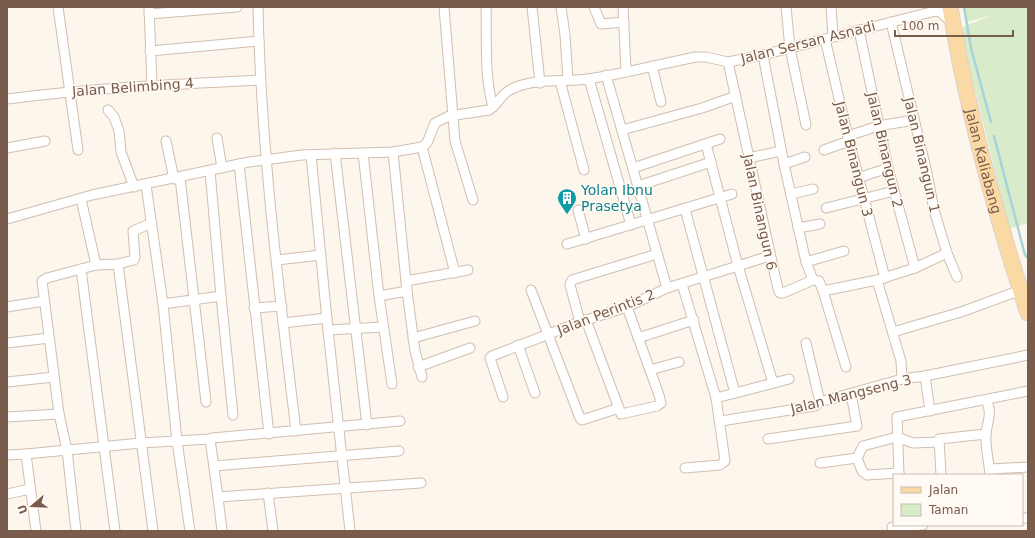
<svg xmlns="http://www.w3.org/2000/svg" width="1035" height="538" font-family="'DejaVu Sans',sans-serif">
<rect width="100%" height="100%" fill="#fdf6ec"/>
<polygon fill="#d8ecc9" points="964,7 1028,7 1028,223 1009,229 960,28 992,15 966,22"/>
<g fill="none" stroke-linecap="round" stroke-linejoin="round">
<g stroke="#a5d3da" stroke-width="2.5">
<polyline points="964,7 971,48 991,122"/>
<polyline points="994,136 1025,255 1028,258"/>
</g>
<defs>
<g id="street">
<polyline points="58,7 78,150"/>
<polyline points="149,7 152,85"/>
<path d="M 258,7 C 261,149 279,290 296,431"/>
<polyline points="444,7 455,141 473,200"/>
<path d="M 486,7 C 487,40 484,75 493,107"/>
<polyline points="532,7 540,83"/>
<polyline points="561,7 565,35 568,80"/>
<polyline points="594,7 601,24 624,22"/>
<polyline points="623,7 626,71"/>
<polyline points="786,7 790,48 806,125"/>
<polyline points="831,7 833,37"/>
<polyline points="149,14 237,7"/>
<polyline points="859,30 888,168 915,268"/>
<polyline points="825,39 849,141 885,278"/>
<polyline points="150,51 259,41"/>
<polyline points="763,55 784,164 806,262 813,280 819,281 823,291 846,367"/>
<polyline points="728,62 778,289 780,293 783,293 813,280"/>
<polyline points="652,66 661,102"/>
<polyline points="589,79 631,225"/>
<polyline points="560,81 584,170"/>
<path d="M 7,99 C 91,88 176,84 260,80"/>
<polyline points="108,110 114,117 119,131 121,152 134,187"/>
<polyline points="622,130 702,108 736,96"/>
<polyline points="848,136 878,126 914,120"/>
<polyline points="217,138 222,168"/>
<polyline points="166,141 174,179"/>
<polyline points="422,147 455,273"/>
<polyline points="7,148 45,141"/>
<polyline points="824,150 849,141"/>
<polyline points="393,152 407,291 415,351 422,377"/>
<polyline points="335,153 367,425"/>
<polyline points="363,153 379,296 392,384"/>
<polyline points="311,155 328,330 350,531"/>
<polyline points="748,158 781,151"/>
<polyline points="239,164 269,434"/>
<polyline points="784,164 805,157"/>
<polyline points="633,168 720,139"/>
<polyline points="210,171 221,296 233,415"/>
<polyline points="180,178 206,402"/>
<polyline points="858,178 888,168"/>
<polyline points="146,185 163,304 177,441 190,531"/>
<polyline points="638,186 711,162"/>
<polyline points="791,194 813,189"/>
<polyline points="81,199 96,265"/>
<polyline points="826,208 894,191"/>
<polyline points="685,209 735,393"/>
<polyline points="578,210 586,239"/>
<path d="M 7,219 L 92,195 L 249,162 L 302,155 L 393,152 L 422,147 L 427,143 L 435,123 L 449,116 L 489,110 C 500,103 500,93 516,87 C 538,78 565,82 588,79 C 624,74 660,64 696,57 L 706,57 L 728,62 L 763,55 L 931,12 L 939,11 L 952,23"/>
<polyline points="798,228 820,224"/>
<polyline points="567,244 732,194"/>
<polyline points="947,253 957,277"/>
<polyline points="769,256 738,266 773,383"/>
<polyline points="277,260 321,255"/>
<polyline points="806,262 844,251"/>
<polyline points="118,264 153,531"/>
<polyline points="81,269 115,531"/>
<polyline points="877,280 915,268 947,253 934,210 927,173 891,22"/>
<polyline points="406,281 468,270"/>
<polyline points="682,284 716,398"/>
<polyline points="667,288 738,266 706,144"/>
<polyline points="531,290 580,418 582,420 619,408"/>
<polyline points="823,291 877,280 901,361 902,379"/>
<polyline points="379,296 407,291"/>
<polyline points="163,304 221,296"/>
<polyline points="7,307 44,301"/>
<polyline points="254,308 282,306"/>
<polyline points="586,320 621,414 657,406 661,403 659,395 627,307"/>
<polyline points="580,322 570,285 572,280 657,254"/>
<polyline points="283,323 327,318"/>
<polyline points="328,330 383,327"/>
<polyline points="893,332 961,312 1021,290"/>
<polyline points="413,338 475,321"/>
<polyline points="638,338 694,320"/>
<polyline points="7,343 49,338"/>
<polyline points="806,343 820,402"/>
<polyline points="518,345 535,393"/>
<polyline points="418,367 470,348"/>
<polyline points="650,370 679,362"/>
<polyline points="925,376 930,411"/>
<polyline points="7,382 54,377"/>
<polyline points="503,397 490,358 492,356 580,322 627,307 667,288 606,75"/>
<path d="M 986,400 C 993,414 987,421 986,434 C 985,447 989,462 990,475"/>
<polyline points="7,417 59,414"/>
<polyline points="721,421 815,406 820,402 902,379 925,376 1028,355"/>
<polyline points="210,439 218,497 421,483"/>
<polyline points="768,439 857,426 851,394"/>
<polyline points="7,455 26,454"/>
<polyline points="857,458 862,471 867,475 899,473"/>
<polyline points="820,463 857,458 863,446 897,437 913,443 939,442"/>
<polyline points="214,466 399,451"/>
<polyline points="685,468 720,465 725,461 716,398 789,379"/>
<polyline points="990,469 1028,467"/>
<polyline points="899,475 897,417 1028,391"/>
<polyline points="941,475 939,439 986,434"/>
<polyline points="268,493 273,531"/>
<polyline points="7,494 30,489"/>
<polyline points="218,497 222,531"/>
<polyline points="1022,518 1028,518"/>
<polyline points="892,527 923,525"/>
<polyline points="36,531 26,454 141,443 210,439 212,438 400,421"/>
<polyline points="76,531 67,450 59,414 42,281 47,278 96,265 118,264 134,260 135,257 133,231 152,223"/>
</g>
<g id="primary">
<path id="s1" d="M 950,7 C 967,110 995,213 1028,313"/>
</g>
</defs>
<use href="#street" stroke="#d1beb0" stroke-width="11"/>
<use href="#primary" stroke="#dad1cd" stroke-width="17"/>
<use href="#street" stroke="#fff" stroke-width="9"/>
<use href="#primary" stroke="#fbd9a5" stroke-width="15"/>
</g>
<defs>
<symbol id="building-pin" viewBox="-11 -11 22 30"><path d="M0 17L-7.5 6A9.5 9.5 0 1 1 7.5 6Z" fill="#0f9aa8" stroke="#fffaf3"/><path d="M-4-6H4V6H1V3H-1V6H-4ZM-2.5-4.3h1.7v1.8h-1.7ZM.8-4.3h1.7v1.8H.8ZM-2.5-1h1.7V.8h-1.7ZM.8-1h1.7V.8H.8Z" fill="#fff"/></symbol>
</defs>
<g fill-rule="evenodd">
<use href="#building-pin" x="556" y="187" width="22" height="30"/>
</g>
<g text-anchor="middle" dominant-baseline="central" stroke-width="3" stroke-linejoin="round" paint-order="stroke">
<g font-size="14" fill="#7a5c4d" stroke="#fffaf3">
<text transform="translate(808 42) rotate(-14)">Jalan Sersan Asnadi</text>
<text transform="translate(133 87) rotate(-4)">Jalan Belimbing 4</text>
<text transform="translate(885 150) rotate(77)">Jalan Binangun 2</text>
<text transform="translate(922 155) rotate(77)">Jalan Binangun 1</text>
<text transform="translate(854 159) rotate(76)">Jalan Binangun 3</text>
<text stroke="none"><textPath href="#s1" startOffset="158">Jalan Kaliabang</textPath></text>
<text transform="translate(760 212) rotate(78)">Jalan Binangun 6</text>
<text transform="translate(606 312) rotate(-21)">Jalan Perintis 2</text>
<text transform="translate(851 394) rotate(-14)">Jalan Mangseng 3</text>
</g>
<g font-size="14" fill="#0d838f" stroke="#fffaf3" text-anchor="start">
<text x="581" y="190">Yolan Ibnu<tspan x="581" dy="16">Prasetya</tspan></text>
</g>
</g>
<rect width="1035" height="538" fill="none" stroke="#7a5c4d" stroke-width="16"/>
<rect x="893" y="474" width="130" height="52" fill="#fffaf3" stroke="#cabbb1"/>
<rect x="901" y="487" width="20" height="6" fill="#fbd9a5" stroke="#cabbb1"/>
<text x="929" y="494" font-size="12" fill="#7a5c4d">Jalan</text>
<rect x="901" y="504" width="20" height="12" fill="#d8ecc9" stroke="#cabbb1"/>
<text x="929" y="514" font-size="12" fill="#7a5c4d">Taman</text>
<g transform="translate(32 506) rotate(251)" stroke="#fffaf3" stroke-width="3" paint-order="stroke">
<path d="M0-3L7 15L0 10L-7 15Z" fill="#7a5c4d"/>
<text y="-6" font-size="11" font-weight="bold" text-anchor="middle" fill="#7a5c4d">U</text>
</g>
<path d="M895 30v6h118v-6" fill="none" stroke="#7a5c4d" stroke-width="2"/>
<text x="901" y="30" font-size="12" fill="#7a5c4d" stroke="#fffaf3" stroke-width="3" paint-order="stroke">100 m</text>
</svg>
